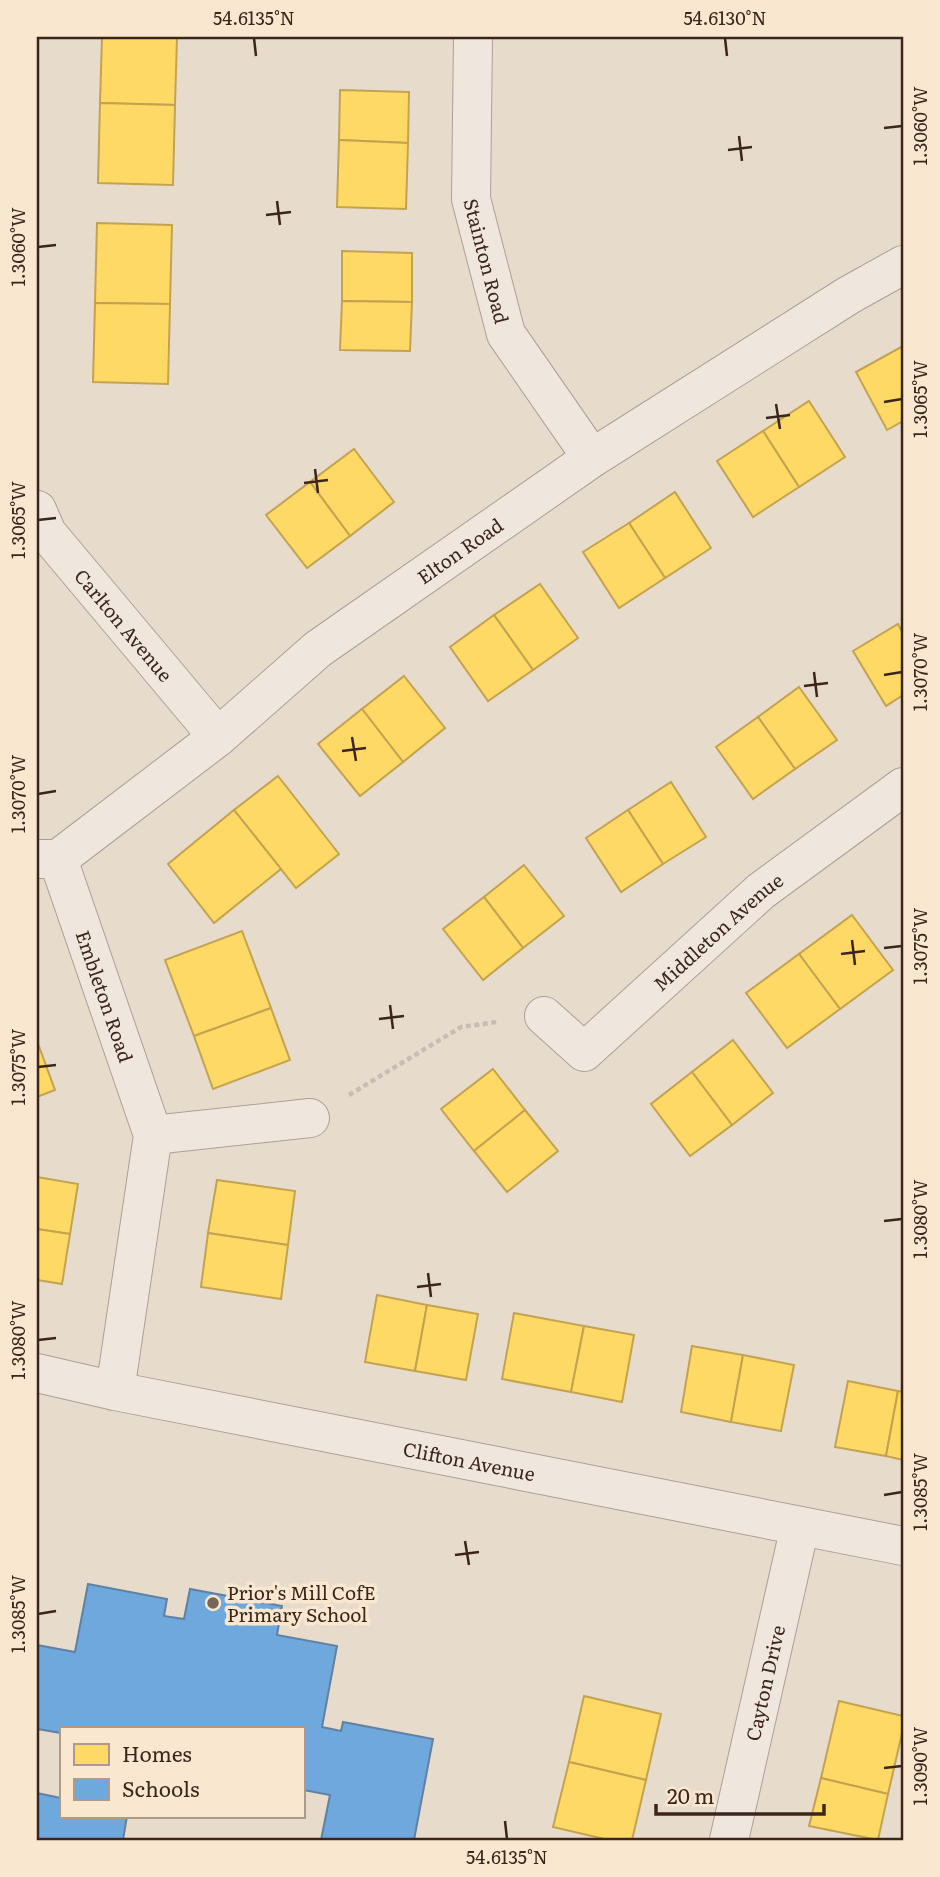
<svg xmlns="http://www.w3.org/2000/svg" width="940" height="1877" font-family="Literata,serif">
<rect width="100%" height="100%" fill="#e7dbcc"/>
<g fill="#ffd966" stroke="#c4a350" stroke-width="2">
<polygon points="102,37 177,37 175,105 100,103"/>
<polygon points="340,90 409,92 408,143 339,140"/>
<polygon points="100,103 175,105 173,185 98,183"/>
<polygon points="339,140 408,143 406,209 337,207"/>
<polygon points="97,223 172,225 170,304 95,303"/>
<polygon points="342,251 412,253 412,302 342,301"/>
<polygon points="342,301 412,302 410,351 340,350"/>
<polygon points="95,303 170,304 168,384 93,382"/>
<polygon points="903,346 903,421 887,430 856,372"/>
<polygon points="809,401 845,457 799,487 763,431"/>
<polygon points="763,431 799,487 753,517 717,461"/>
<polygon points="354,449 394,502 350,536 310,482"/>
<polygon points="310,482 350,536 307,568 266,515"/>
<polygon points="675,492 711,548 665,578 629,523"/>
<polygon points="629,523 665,578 619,608 583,552"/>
<polygon points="540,584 578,638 533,670 494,615"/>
<polygon points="494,615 533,670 488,701 450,647"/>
<polygon points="898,624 903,634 903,695 886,706 853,651"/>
<polygon points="404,676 445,728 403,762 362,709"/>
<polygon points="799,687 837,740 795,769 758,717"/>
<polygon points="362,709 403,762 360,796 318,744"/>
<polygon points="758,717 795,769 753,799 716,747"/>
<polygon points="278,776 339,854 296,888 234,810"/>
<polygon points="671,782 706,837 663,864 628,810"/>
<polygon points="234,810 281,869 214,923 168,864"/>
<polygon points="628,810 663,864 621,892 586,838"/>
<polygon points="524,865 564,916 523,948 484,897"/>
<polygon points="484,897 523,948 483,980 443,929"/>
<polygon points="852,915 893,970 840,1009 799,954"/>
<polygon points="242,931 271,1008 194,1036 165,960"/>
<polygon points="799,954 840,1009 787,1048 746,993"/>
<polygon points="271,1008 290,1060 213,1089 194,1036"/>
<polygon points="733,1040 773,1093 732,1125 692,1072"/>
<polygon points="37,1041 55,1090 37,1097"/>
<polygon points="493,1069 525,1110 474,1151 441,1109"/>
<polygon points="692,1072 732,1125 690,1156 651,1104"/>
<polygon points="525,1110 558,1151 507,1192 474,1151"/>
<polygon points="37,1177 78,1184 70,1234 37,1229"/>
<polygon points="217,1180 295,1191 288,1245 208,1233"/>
<polygon points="37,1229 70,1234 62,1284 37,1280"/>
<polygon points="208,1233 288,1245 281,1299 201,1287"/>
<polygon points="377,1295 427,1305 415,1371 365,1362"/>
<polygon points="427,1305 478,1314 466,1380 415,1371"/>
<polygon points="514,1313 584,1326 571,1392 502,1379"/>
<polygon points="584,1326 634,1335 622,1402 571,1392"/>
<polygon points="692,1346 743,1355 731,1422 681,1412"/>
<polygon points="743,1355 794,1365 781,1431 731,1422"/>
<polygon points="848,1381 898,1391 886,1456 835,1447"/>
<polygon points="898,1391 903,1392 903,1460 886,1456"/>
<polygon points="584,1696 661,1714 646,1780 569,1762"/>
<polygon points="839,1701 903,1716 903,1729 888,1794 821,1778"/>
<polygon points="569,1762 646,1780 632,1840 609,1840 553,1827"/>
<polygon points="821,1778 888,1794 878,1840 809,1826"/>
</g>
<g fill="#6fa8dc" stroke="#6081a2" stroke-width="2">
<polygon points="88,1584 167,1599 164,1616 184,1619 190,1589 282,1606 277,1635 337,1646 322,1727 341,1731 343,1722 433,1739 414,1840 321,1840 330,1795 303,1790 303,1728 61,1728 61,1733 37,1729 37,1645 75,1652"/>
<polygon points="37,1793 61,1798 61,1816 127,1816 123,1840 37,1840"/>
</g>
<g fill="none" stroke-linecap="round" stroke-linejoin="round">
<defs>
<g id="minor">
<path id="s1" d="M 473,37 L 471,199 L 506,334 L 592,458"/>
<path id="s2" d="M 37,510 L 47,533 L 218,737"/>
<path id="s3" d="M 37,859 L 58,859 L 218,737 L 318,649 L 592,458 L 849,295 L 903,265"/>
<path id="s4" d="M 58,859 L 153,1135 L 115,1391"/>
<path id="s5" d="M 544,1016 L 584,1052 L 761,891 L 903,787"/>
<polyline points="153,1135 310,1118"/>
<path id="s6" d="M 37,1373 L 115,1391 L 903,1546"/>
<path id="s7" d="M 729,1840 L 800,1526"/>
</g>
</defs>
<use href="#minor" stroke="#aca095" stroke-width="40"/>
<polyline stroke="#c7bdb5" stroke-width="4.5" stroke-dasharray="5 3.5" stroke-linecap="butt" points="349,1095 461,1027 497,1022"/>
<use href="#minor" stroke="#efe7de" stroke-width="38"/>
</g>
<path fill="none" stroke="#3c261c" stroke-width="2.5" d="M 254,38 L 256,56M 725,38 L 727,56M 884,128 L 902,126M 739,136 L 742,161M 728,150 L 752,147M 277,201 L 280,225M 266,215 L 291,212M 38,247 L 56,245M 884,402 L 902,399M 776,404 L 780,429M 766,418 L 790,415M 315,469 L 318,493M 304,483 L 328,480M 38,520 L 56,518M 814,672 L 817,697M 884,675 L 902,672M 804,686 L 828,683M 352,737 L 356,761M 342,751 L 366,748M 38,794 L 56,791M 852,940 L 855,965M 884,948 L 902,946M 841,954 L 865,951M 390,1005 L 393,1029M 379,1019 L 404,1016M 38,1067 L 56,1065M 884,1221 L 902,1219M 428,1273 L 431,1297M 417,1287 L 441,1284M 38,1340 L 56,1338M 884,1495 L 902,1492M 465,1541 L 469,1565M 455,1555 L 479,1552M 38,1614 L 56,1611M 884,1768 L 902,1766M 505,1821 L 507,1839"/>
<circle fill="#78655a" stroke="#f9e7d0" stroke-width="2.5" cx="213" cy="1603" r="7"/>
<g text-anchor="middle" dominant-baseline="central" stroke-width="7" stroke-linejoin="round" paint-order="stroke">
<g font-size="19" fill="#3c261c" stroke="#f9e7d0">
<text stroke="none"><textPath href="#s1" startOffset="226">Stainton Road</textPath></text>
<text stroke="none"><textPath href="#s3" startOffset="528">Elton Road</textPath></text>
<text stroke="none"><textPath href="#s2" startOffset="145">Carlton Avenue</textPath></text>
<text stroke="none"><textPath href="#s5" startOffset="234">Middleton Avenue</textPath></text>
<text stroke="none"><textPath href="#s4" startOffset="145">Embleton Road</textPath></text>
<text stroke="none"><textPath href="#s6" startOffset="441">Clifton Avenue</textPath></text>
<text stroke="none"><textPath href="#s7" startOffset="161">Cayton Drive</textPath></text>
</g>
<g font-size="19" fill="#3c261c" stroke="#f9e7d0" text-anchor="start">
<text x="227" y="1592">Prior's Mill CofE<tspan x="227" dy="22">Primary School</tspan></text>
</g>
</g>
<rect width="940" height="1877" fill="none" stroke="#f9e7d0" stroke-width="77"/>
<rect x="60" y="1727" width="245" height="91" fill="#f9e7d0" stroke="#ad9a88" stroke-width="2"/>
<rect x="74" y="1744" width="35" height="21" fill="#ffd966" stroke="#ad9a88" stroke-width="2"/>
<text x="122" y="1762" font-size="21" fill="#3c261c">Homes</text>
<rect x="74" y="1779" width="35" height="21" fill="#6fa8dc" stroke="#ad9a88" stroke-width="2"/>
<text x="122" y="1797" font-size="21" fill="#3c261c">Schools</text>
<path d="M656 1804v10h168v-10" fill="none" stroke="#3c261c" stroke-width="3.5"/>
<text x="667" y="1804" font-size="21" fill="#3c261c" stroke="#f9e7d0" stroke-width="5" paint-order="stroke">20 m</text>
<rect x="38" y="38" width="864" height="1801" fill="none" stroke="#3c261c" stroke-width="2.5"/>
<g font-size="18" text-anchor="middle" fill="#3c261c">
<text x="254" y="25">54.6135°N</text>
<text x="725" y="25">54.6130°N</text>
<text transform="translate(921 126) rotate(-90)" y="6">1.3060°W</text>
<text transform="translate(19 247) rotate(-90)" y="6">1.3060°W</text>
<text transform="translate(921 399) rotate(-90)" y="6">1.3065°W</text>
<text transform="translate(19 520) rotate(-90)" y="6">1.3065°W</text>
<text transform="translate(921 672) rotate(-90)" y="6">1.3070°W</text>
<text transform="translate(19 794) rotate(-90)" y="6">1.3070°W</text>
<text transform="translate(921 946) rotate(-90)" y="6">1.3075°W</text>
<text transform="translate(19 1067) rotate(-90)" y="6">1.3075°W</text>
<text transform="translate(921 1219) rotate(-90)" y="6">1.3080°W</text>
<text transform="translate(19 1340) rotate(-90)" y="6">1.3080°W</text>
<text transform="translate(921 1492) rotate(-90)" y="6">1.3085°W</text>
<text transform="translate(19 1614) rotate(-90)" y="6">1.3085°W</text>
<text transform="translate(921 1766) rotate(-90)" y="6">1.3090°W</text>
<text x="507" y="1864">54.6135°N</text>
</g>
</svg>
